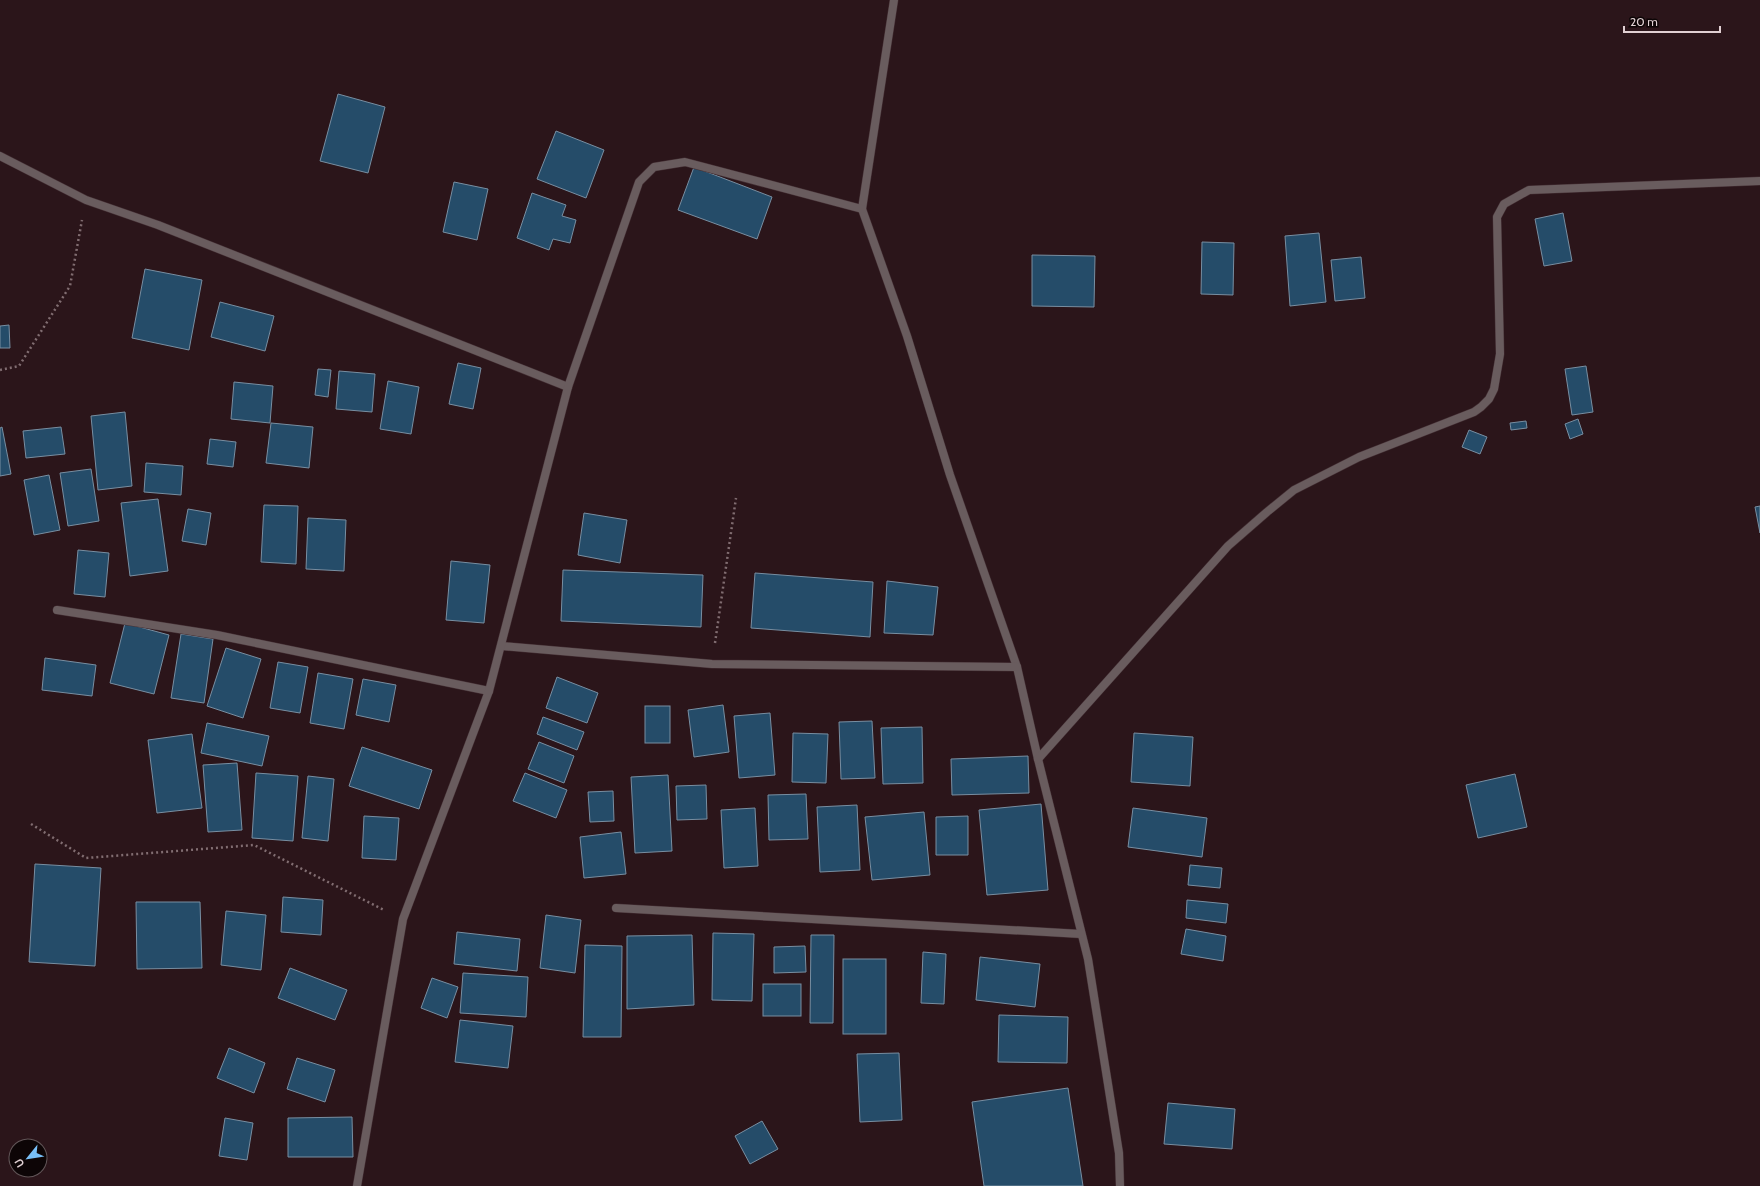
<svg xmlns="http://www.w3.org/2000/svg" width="1760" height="1186" font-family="Cabin,sans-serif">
<rect width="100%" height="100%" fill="#2b151a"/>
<g fill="#254c69" stroke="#788ea1">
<polygon points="338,94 385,107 368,173 320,161"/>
<polygon points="556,131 604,150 586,198 537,179"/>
<polygon points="694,167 772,197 757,239 678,210"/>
<polygon points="454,182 488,189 477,240 443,232"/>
<polygon points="532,193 566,205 562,216 576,220 570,243 553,239 549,250 517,238"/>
<polygon points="1563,213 1572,261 1544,266 1535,219"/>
<polygon points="1319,233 1326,302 1290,306 1285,236"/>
<polygon points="1202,242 1234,243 1233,295 1201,294"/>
<polygon points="1032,255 1095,256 1094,307 1032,306"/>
<polygon points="1361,257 1365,298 1335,301 1331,260"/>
<polygon points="145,269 202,280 189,350 132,338"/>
<polygon points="220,302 274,316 265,351 211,337"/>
<polygon points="9,325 10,348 0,348 0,326"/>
<polygon points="458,363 481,368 473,409 449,404"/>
<polygon points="1586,366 1593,412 1572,415 1565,369"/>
<polygon points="318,369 331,370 328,397 315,395"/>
<polygon points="339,371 375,374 372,412 336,409"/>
<polygon points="388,381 419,387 411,434 380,429"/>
<polygon points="234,382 273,386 270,423 231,419"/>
<polygon points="125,412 132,486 98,490 91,416"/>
<polygon points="1578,419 1583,434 1570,439 1565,424"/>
<polygon points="1526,421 1527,428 1511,430 1510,423"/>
<polygon points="271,423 313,427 309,468 266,463"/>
<polygon points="2,427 11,474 0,476 0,428"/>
<polygon points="61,427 65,454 26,458 23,431"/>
<polygon points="1469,430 1487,437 1480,454 1462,447"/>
<polygon points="210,439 236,442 233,467 207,464"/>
<polygon points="146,463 183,466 181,495 144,492"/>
<polygon points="91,469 99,521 68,526 60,473"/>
<polygon points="49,475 60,530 34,535 24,480"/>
<polygon points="158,499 168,571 130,576 121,503"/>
<polygon points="264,505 298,506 296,564 261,562"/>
<polygon points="1760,506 1760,533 1755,507"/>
<polygon points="188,509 211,513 206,545 182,541"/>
<polygon points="584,513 627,520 620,563 578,555"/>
<polygon points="308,518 346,520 344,571 306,569"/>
<polygon points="78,550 109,553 105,597 74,594"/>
<polygon points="451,561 490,565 484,623 446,620"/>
<polygon points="563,570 703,575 701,627 561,621"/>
<polygon points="755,573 873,582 870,637 751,628"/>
<polygon points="887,581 938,587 933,635 884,633"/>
<polygon points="125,623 169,635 154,694 110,683"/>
<polygon points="181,634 213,639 204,703 171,698"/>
<polygon points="226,648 261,659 243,718 207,706"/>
<polygon points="45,658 96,665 92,696 42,690"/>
<polygon points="278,662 308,667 300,713 270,708"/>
<polygon points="318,673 353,679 344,729 310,723"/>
<polygon points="557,677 598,693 587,723 546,708"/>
<polygon points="363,679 396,685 389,722 356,715"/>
<polygon points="723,705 729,752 694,757 688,710"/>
<rect x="645" y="706" width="25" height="37"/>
<polygon points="770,713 775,775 739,778 734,716"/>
<polygon points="543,717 584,732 577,750 537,734"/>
<polygon points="872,721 875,778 841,779 839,722"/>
<polygon points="207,723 269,736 262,766 201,753"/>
<polygon points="922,727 923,783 883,784 881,728"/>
<polygon points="793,733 828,734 826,783 792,782"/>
<polygon points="1134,733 1193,737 1190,786 1131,782"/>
<polygon points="192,734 202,808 157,813 148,740"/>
<polygon points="539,742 574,756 564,783 528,769"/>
<polygon points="362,747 432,770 419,809 349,786"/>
<polygon points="1028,756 1029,793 952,795 951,759"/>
<polygon points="237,763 242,830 208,832 203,765"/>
<polygon points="256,773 298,776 293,841 252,838"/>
<polygon points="525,773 567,790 556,818 513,801"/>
<polygon points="1515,774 1527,827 1478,838 1466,785"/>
<polygon points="668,775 672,851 635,853 631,777"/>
<polygon points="308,776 334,779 328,841 302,838"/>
<polygon points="706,785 707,819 677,820 676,786"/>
<polygon points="613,791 614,821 590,822 588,792"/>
<polygon points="806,794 808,839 769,840 768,795"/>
<polygon points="1041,804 1048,890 987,895 979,810"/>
<polygon points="857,805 860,870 820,872 817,807"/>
<polygon points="755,808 758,866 724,868 721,810"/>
<polygon points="1133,808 1207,818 1202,857 1128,847"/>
<polygon points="924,812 930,875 872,880 865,817"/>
<polygon points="364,816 399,818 396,860 362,858"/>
<polygon points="968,816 968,855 936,855 936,817"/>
<polygon points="621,832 626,874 584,878 580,837"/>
<polygon points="35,864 101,868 95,966 29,962"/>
<polygon points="1190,865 1222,868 1220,888 1188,885"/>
<polygon points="283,897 323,900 321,935 281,932"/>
<polygon points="1187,900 1228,904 1226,923 1186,918"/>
<polygon points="136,902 200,902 202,968 137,969"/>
<polygon points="226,911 266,915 261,970 221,965"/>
<polygon points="546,915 581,920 575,973 540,968"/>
<polygon points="1186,929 1226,936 1223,961 1181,954"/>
<polygon points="457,932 520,939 517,971 454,964"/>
<polygon points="713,933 754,934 752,1001 712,1000"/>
<polygon points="692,935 694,1005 627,1009 627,936"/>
<polygon points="811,935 834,935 833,1023 810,1023"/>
<polygon points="585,945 622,946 621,1037 583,1037"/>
<polygon points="805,946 806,972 774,973 774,947"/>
<polygon points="923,952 946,954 944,1004 921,1003"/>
<polygon points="980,957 1040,964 1035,1007 976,1000"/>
<rect x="843" y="959" width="43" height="75"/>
<polygon points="290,968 347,990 335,1020 278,998"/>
<polygon points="463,973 528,977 526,1017 460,1013"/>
<polygon points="432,978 458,987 447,1018 421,1008"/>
<rect x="763" y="984" width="38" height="32"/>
<polygon points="999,1015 1068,1017 1067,1063 998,1062"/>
<polygon points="460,1020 513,1026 508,1068 455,1062"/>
<polygon points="229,1048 265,1063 254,1093 217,1078"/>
<polygon points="899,1053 902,1120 860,1122 857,1054"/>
<polygon points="297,1058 335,1070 325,1102 287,1089"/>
<polygon points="1068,1088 1083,1186 984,1186 972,1102"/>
<polygon points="1168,1103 1235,1109 1232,1149 1164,1144"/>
<polygon points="352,1117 353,1157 288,1157 288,1118"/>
<polygon points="225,1118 253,1123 247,1160 219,1156"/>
<polygon points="762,1121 778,1149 750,1164 735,1136"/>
</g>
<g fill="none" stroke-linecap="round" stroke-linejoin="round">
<defs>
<g id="minor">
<polyline points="894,0 862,209 907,336 950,475 1017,667 1038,759 1088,959 1119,1153 1120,1186"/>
<polyline points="0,156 86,200 158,225 568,387"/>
<polyline points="57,610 217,635 489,691"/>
<polyline points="502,646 712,664 1017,667"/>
<polyline points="1038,759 1228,546 1267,512 1294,490 1359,457 1474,412 1481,407 1489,399 1494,389 1500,354 1497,217 1504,204 1529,190 1760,181"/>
<polyline points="616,908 1081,934"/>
<polyline points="357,1186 403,919 489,691 568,387 639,182 654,167 685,162 862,209"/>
</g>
</defs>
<use href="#minor" stroke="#442f34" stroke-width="9"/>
<g stroke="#816d71" stroke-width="2.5" stroke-dasharray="2 3" stroke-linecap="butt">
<polyline points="0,370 19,366 70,286 82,220"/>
<polyline points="715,643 736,498"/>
<polyline points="31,824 86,858 254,845 384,910"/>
</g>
<use href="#minor" stroke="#695c5e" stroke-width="8"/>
</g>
<g transform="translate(28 1158) rotate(240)"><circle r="19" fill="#0d0506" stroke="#625658"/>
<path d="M0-3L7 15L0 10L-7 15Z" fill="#78bff7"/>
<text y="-6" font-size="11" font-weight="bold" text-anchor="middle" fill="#e1d0d3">U</text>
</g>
<path d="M1624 26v6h96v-6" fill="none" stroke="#e1d0d3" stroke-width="2"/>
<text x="1630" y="26" font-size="12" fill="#e1d0d3" stroke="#0d0506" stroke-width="3" paint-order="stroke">20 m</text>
</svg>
